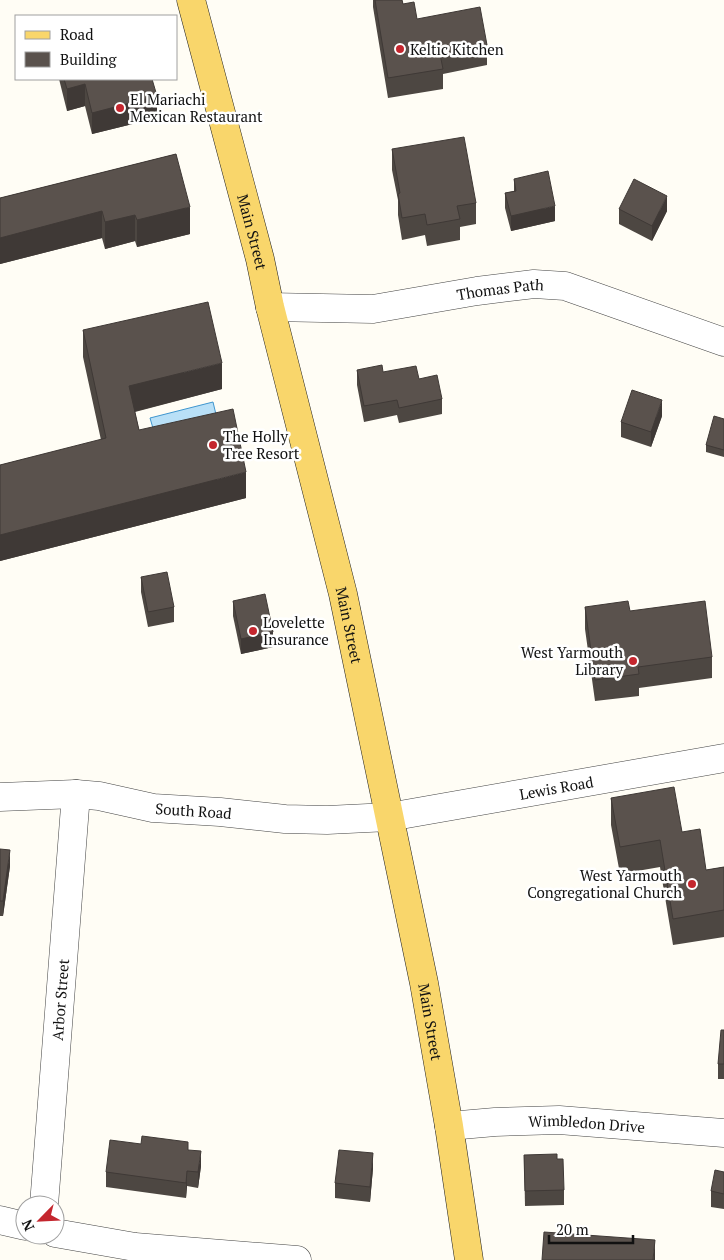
<svg xmlns="http://www.w3.org/2000/svg" width="724" height="1260" font-family="'PT Serif',serif">
<rect width="100%" height="100%" fill="#fffdf5"/>
<polygon fill="#b9e0f7" stroke="#3f96cf" points="213,402 219,427 157,442 150,418"/>
<g fill="none" stroke-linecap="round" stroke-linejoin="round">
<defs>
<g id="minor">
<path id="s1" d="M 270,307 L 373,309 L 477,291 L 534,284 L 565,286 L 724,342"/>
<path id="s2" d="M 0,797 L 76,794 L 99,796 L 153,808 L 220,812 L 285,819 L 327,820 L 389,817 L 724,758"/>
<path id="s3" d="M 449,1126 L 495,1122 L 559,1120 L 724,1133"/>
<path id="s4" d="M 44,1205 L 76,794"/>
<polyline points="0,1220 25,1226"/>
<polyline points="55,1233 135,1247 297,1260"/>
</g>
<g id="major">
<path id="s5" d="M 191,0 L 260,259 L 270,307 L 343,594 L 424,983 L 449,1126 L 469,1260"/>
</g>
</defs>
<use href="#minor" stroke="#444" stroke-width="29"/>
<use href="#major" stroke="#222" stroke-width="29"/>
<use href="#minor" stroke="#fff" stroke-width="28"/>
<use href="#major" stroke="#f9d66b" stroke-width="28"/>
</g>
<g fill="#4d4742">
<polygon points="373,0 402,0 403,4 417,19 487,45 487,65 443,74 443,89 388,98 373,7"/>
<polygon points="59,79 152,79 157,118 92,134 85,106 67,111"/>
<polygon points="392,149 476,203 476,224 460,227 460,240 427,246 425,235 402,240 398,215 398,200 392,170"/>
<polygon points="176,154 190,234 137,247 135,241 105,249 102,238 0,264 0,198"/>
<polygon points="514,179 555,221 511,231 505,208 505,193 514,191"/>
<polygon points="619,209 667,211 652,241 619,224"/>
<polygon points="83,330 222,389 135,412 139,430 246,498 0,561 0,465 101,440 83,357"/>
<polygon points="357,370 383,372 419,379 442,399 442,414 399,423 397,415 364,422 357,385"/>
<polygon points="662,416 651,447 621,437 621,422"/>
<polygon points="724,419 724,457 706,452 706,445"/>
<polygon points="141,577 174,607 174,622 148,627 141,592"/>
<polygon points="233,601 273,647 241,654 233,616"/>
<polygon points="585,607 630,611 712,657 712,678 639,688 639,696 595,701 585,629"/>
<polygon points="611,798 682,832 706,870 724,867 724,937 673,945 660,867 620,874 611,825"/>
<polygon points="0,849 10,866 3,916 0,916"/>
<polygon points="724,1030 724,1079 718,1079 718,1064"/>
<polygon points="188,1150 201,1166 198,1188 187,1186 186,1198 106,1187 106,1172"/>
<polygon points="524,1155 557,1159 564,1190 564,1205 525,1206"/>
<polygon points="373,1168 370,1202 335,1198 335,1183"/>
<polygon points="724,1172 724,1209 711,1207 711,1191"/>
</g>
<g fill="#3f3936">
<polygon points="85,84 85,106 67,111 67,89"/>
<polygon points="157,96 157,118 92,134 92,113"/>
<polygon points="667,196 667,211 652,241 652,226"/>
<polygon points="555,206 555,221 511,231 511,216"/>
<polygon points="190,207 190,234 137,247 137,220"/>
<polygon points="102,211 102,238 0,264 0,238"/>
<polygon points="135,215 135,241 105,249 105,222"/>
<polygon points="222,363 222,389 129,413 129,386"/>
<polygon points="662,400 662,416 651,447 651,432"/>
<polygon points="246,472 246,498 0,561 0,535"/>
<polygon points="273,632 273,647 241,654 241,639"/>
<polygon points="10,850 10,866 3,916 3,901"/>
<polygon points="201,1151 201,1166 198,1188 198,1172"/>
<polygon points="373,1153 373,1168 370,1202 370,1187"/>
<polygon points="187,1171 187,1186 186,1198 186,1183"/>
<polygon points="655,1240 655,1260 653,1260"/>
</g>
<g fill="#5a524d" stroke="#3f3936">
<polygon points="375,0 402,0 403,4 414,2 417,19 480,7 487,45 440,54 443,69 388,78"/>
<polygon points="64,79 152,79 157,96 92,113 85,84 67,89"/>
<polygon points="464,137 476,203 457,206 460,219 427,225 425,214 402,218 398,194 400,193 392,149"/>
<polygon points="176,154 190,207 137,220 135,215 105,222 102,211 0,238 0,198"/>
<polygon points="548,171 555,206 511,216 505,193 516,191 514,179"/>
<polygon points="634,179 667,196 652,226 619,209"/>
<polygon points="208,302 222,363 129,386 139,430 233,409 246,472 0,535 0,465 106,438 83,330"/>
<polygon points="382,365 383,372 416,366 419,379 437,375 442,399 399,408 397,400 364,406 357,370"/>
<polygon points="632,390 662,400 651,432 621,422"/>
<polygon points="714,416 724,419 724,450 706,445"/>
<polygon points="167,572 174,607 148,612 141,577"/>
<polygon points="265,594 273,632 241,639 233,601"/>
<polygon points="628,601 630,611 705,601 712,657 638,667 639,674 595,680 585,607"/>
<polygon points="674,787 682,832 700,829 706,870 724,867 724,910 673,919 660,840 620,847 611,798"/>
<polygon points="0,849 10,850 3,901 0,901"/>
<polygon points="721,1030 724,1030 724,1064 718,1064"/>
<polygon points="142,1136 188,1142 188,1150 201,1151 198,1172 187,1171 186,1183 106,1172 110,1140 141,1144"/>
<polygon points="339,1150 373,1153 370,1187 335,1183"/>
<polygon points="557,1154 557,1159 563,1159 564,1190 525,1191 524,1155"/>
<polygon points="715,1170 724,1172 724,1194 711,1191"/>
<polygon points="544,1232 655,1240 653,1260 542,1260"/>
</g>
<g fill="#c4262e" stroke="#fff" stroke-width="2">
<circle cx="400" cy="49" r="5"/>
<circle cx="120" cy="108" r="5"/>
<circle cx="213" cy="445" r="5"/>
<circle cx="253" cy="631" r="5"/>
<circle cx="633" cy="661" r="5"/>
<circle cx="692" cy="884" r="5"/>
</g>
<g text-anchor="middle" dominant-baseline="central" stroke-width="5" stroke-linejoin="round" paint-order="stroke">
<g font-size="15" fill="#111" stroke="#fff" text-anchor="start">
<text x="410" y="49">Keltic Kitchen</text>
<text x="130" y="99">El Mariachi<tspan x="130" dy="17">Mexican Restaurant</tspan></text>
<text x="223" y="436">The Holly<tspan x="223" dy="17">Tree Resort</tspan></text>
<text x="263" y="622">Lovelette<tspan x="263" dy="17">Insurance</tspan></text>
<text x="623" y="652" text-anchor="end">West Yarmouth<tspan x="623" dy="17">Library</tspan></text>
<text x="682" y="875" text-anchor="end">West Yarmouth<tspan x="682" dy="17">Congregational Church</tspan></text>
</g>
<g font-size="15" fill="#111" stroke="#fff">
<text stroke="none"><textPath href="#s5" startOffset="240">Main Street</textPath></text>
<text stroke="none"><textPath href="#s1" startOffset="232">Thomas Path</textPath></text>
<text stroke="none"><textPath href="#s5" startOffset="645">Main Street</textPath></text>
<text stroke="none"><textPath href="#s2" startOffset="561">Lewis Road</textPath></text>
<text stroke="none"><textPath href="#s2" startOffset="195">South Road</textPath></text>
<text stroke="none"><textPath href="#s4" startOffset="206">Arbor Street</textPath></text>
<text stroke="none"><textPath href="#s5" startOffset="1050">Main Street</textPath></text>
<text stroke="none"><textPath href="#s3" startOffset="138">Wimbledon Drive</textPath></text>
</g>
</g>
<rect x="15" y="15" width="162" height="65" fill="#ffffff" stroke="#a0a0a0"/>
<rect x="25" y="31" width="25" height="8" fill="#f9d66b" stroke="#a0a0a0"/>
<text x="60" y="40" font-size="15" fill="#111111">Road</text>
<rect x="25" y="52" width="25" height="15" fill="#5a524d" stroke="#a0a0a0"/>
<text x="60" y="65" font-size="15" fill="#111111">Building</text>
<g transform="translate(40 1220) rotate(246)"><circle r="24" fill="#ffffff" stroke="#a0a0a0"/>
<path d="M0-4L9 19L0 12L-9 19Z" fill="#c4262e"/>
<text y="-8" font-size="14" font-weight="bold" text-anchor="middle" fill="#111111">N</text>
</g>
<path d="M549 1235v8h84v-8" fill="none" stroke="#111111" stroke-width="2.5"/>
<text x="556" y="1235" font-size="15" fill="#111111" stroke="#ffffff" stroke-width="4" paint-order="stroke">20 m</text>
</svg>
